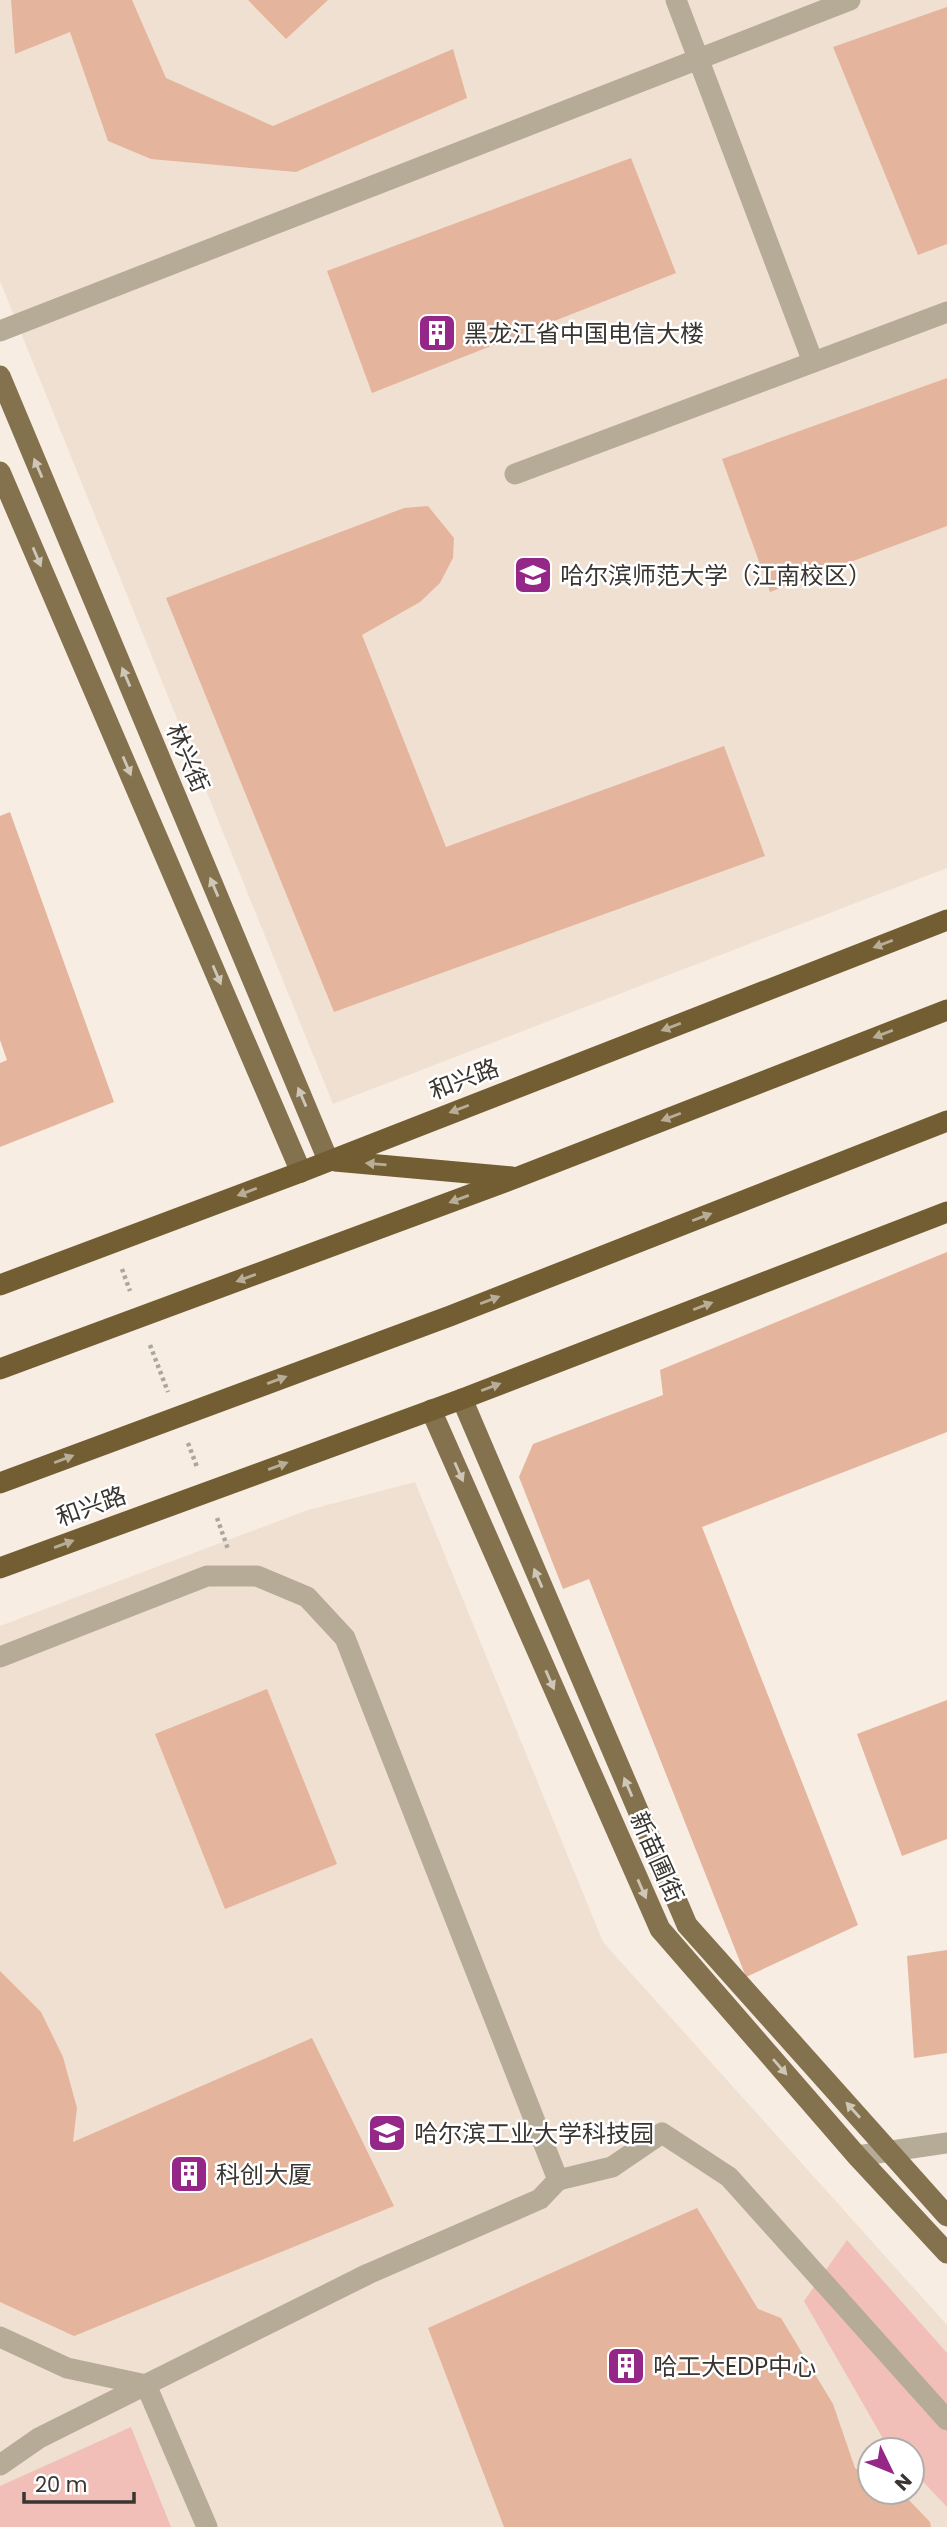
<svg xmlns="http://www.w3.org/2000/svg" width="947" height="2527" font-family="Poppins,'Noto Sans SC',sans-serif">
<rect width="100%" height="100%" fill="#f7ede3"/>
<g fill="#f0e0d2" fill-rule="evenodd">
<polygon points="0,0 947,0 947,868 333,1104 0,281"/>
<path d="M 415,1482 L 603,1942 L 947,2325 L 947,2527 L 0,2527 L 0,1626 L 308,1510 ZM 870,2450 L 912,2450 L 912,2492 L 870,2492 Z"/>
</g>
<g fill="#f1bfb7">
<polygon points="847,2240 947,2353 947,2507 912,2470 912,2450 893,2450 885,2442 804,2301"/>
<polygon points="131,2427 171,2527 0,2527 0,2486"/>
</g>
<g fill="#e5b49c">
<polygon points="11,0 132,0 166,78 273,126 453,49 467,98 296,172 151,159 108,141 70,32 15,54"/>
<polygon points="248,0 328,0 286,39"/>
<polygon points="947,7 947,244 918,255 833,47"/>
<polygon points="631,158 676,273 372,393 327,271"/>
<polygon points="947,378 947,526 770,592 722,459"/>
<polygon points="428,506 454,538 453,558 440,583 420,602 362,635 446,847 724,746 765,856 334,1012 166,598 404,508"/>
<polygon points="10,812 114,1102 0,1147 0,1063 7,1060 0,1040 0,816"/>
<polygon points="947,1252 947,1432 702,1527 858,1925 746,1977 589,1579 563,1589 519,1477 533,1444 663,1395 660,1370"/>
<polygon points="267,1689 337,1864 225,1909 155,1734"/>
<polygon points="947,1700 947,1839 902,1856 857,1734"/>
<polygon points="947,1950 947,2053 914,2058 907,1956"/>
<polygon points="0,1971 41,2012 63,2057 77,2108 73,2142 312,2038 394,2206 74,2336 0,2302"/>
<polygon points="697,2208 758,2309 781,2318 833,2404 855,2468 870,2477 870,2492 896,2492 907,2498 930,2522 931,2527 504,2527 428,2328"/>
</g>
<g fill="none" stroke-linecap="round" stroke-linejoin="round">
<g stroke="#ada69e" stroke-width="4.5" stroke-dasharray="3.5 3.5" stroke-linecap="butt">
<polyline points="122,1269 130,1291"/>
<polyline points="150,1345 168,1392"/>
<polyline points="188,1443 197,1467"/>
<polyline points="217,1518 228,1549"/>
</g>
<g stroke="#b5ab97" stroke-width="21">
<polyline points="676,0 813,362"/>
<polyline points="0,331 850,0"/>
<polyline points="515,474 947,312"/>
<polyline points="0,1657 207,1576 257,1576 307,1597 345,1638 558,2180 540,2199 368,2274 39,2438 0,2465"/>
<polyline points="857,2156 947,2143"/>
<polyline points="558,2180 612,2167 662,2133 729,2177 947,2420"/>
<polyline points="0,2337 67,2368 146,2385 207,2527"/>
</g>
<g stroke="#84724e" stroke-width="21">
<polyline points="0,376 328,1160"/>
<polyline points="0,472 301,1172"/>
<polyline points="462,1399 687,1925 947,2216"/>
<polyline points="431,1410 660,1929 857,2156 947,2253"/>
</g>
<g stroke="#725e32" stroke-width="21">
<polyline points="335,1161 512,1177"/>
<polyline points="0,1285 301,1172 947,920"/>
<polyline points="0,1369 518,1177 947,1010"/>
<polyline points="0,1483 450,1316 947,1121"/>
<polyline points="0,1568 462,1399 947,1212"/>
</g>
</g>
<defs><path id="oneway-solid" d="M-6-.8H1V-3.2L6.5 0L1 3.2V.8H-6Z" transform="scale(1.75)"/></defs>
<g fill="#cec7b8">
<use href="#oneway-solid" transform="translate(38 468) rotate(-113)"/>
<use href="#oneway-solid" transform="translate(37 557) rotate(67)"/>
<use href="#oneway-solid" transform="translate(126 677) rotate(-113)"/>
<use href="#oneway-solid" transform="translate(127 766) rotate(67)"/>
<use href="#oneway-solid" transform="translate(214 887) rotate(-113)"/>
<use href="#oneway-solid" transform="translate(217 975) rotate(67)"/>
<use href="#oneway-solid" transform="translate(302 1097) rotate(-113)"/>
<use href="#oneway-solid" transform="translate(459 1472) rotate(66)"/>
<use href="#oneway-solid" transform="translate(538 1578) rotate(-113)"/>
<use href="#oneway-solid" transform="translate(550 1680) rotate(66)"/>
<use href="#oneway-solid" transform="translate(628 1787) rotate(-113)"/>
<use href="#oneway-solid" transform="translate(642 1889) rotate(66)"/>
<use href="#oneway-solid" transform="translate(780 2067) rotate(49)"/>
<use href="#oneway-solid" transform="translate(853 2110) rotate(-132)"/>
</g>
<g fill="#b8ae98">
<use href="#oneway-solid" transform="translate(883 944) rotate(159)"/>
<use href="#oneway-solid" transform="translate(671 1027) rotate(159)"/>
<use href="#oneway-solid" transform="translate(883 1034) rotate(159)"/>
<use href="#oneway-solid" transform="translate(459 1109) rotate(159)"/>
<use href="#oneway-solid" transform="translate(671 1117) rotate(159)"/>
<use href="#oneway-solid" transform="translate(376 1164) rotate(-175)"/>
<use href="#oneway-solid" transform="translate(247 1192) rotate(159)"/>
<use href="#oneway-solid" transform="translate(459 1199) rotate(160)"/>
<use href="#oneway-solid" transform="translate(702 1217) rotate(-21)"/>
<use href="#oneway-solid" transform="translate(246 1278) rotate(160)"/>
<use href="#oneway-solid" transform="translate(490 1300) rotate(-21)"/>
<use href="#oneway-solid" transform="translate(703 1306) rotate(-21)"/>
<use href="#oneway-solid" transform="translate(277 1380) rotate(-20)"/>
<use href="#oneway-solid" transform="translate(491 1387) rotate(-21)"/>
<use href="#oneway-solid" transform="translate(64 1459) rotate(-21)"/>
<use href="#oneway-solid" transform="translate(278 1466) rotate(-20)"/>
<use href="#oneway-solid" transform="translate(64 1544) rotate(-20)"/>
</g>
<defs>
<symbol id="building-square" viewBox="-11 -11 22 22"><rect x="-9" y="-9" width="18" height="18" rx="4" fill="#952788" stroke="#fff"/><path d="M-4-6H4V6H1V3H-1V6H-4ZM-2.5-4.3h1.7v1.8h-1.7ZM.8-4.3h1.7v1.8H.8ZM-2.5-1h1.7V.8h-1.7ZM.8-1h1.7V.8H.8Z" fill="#fff"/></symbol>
<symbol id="university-square" viewBox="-11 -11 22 22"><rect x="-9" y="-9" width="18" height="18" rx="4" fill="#952788" stroke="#fff"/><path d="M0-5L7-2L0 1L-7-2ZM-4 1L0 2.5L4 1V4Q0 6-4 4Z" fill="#fff"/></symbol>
<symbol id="school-square" viewBox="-11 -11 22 22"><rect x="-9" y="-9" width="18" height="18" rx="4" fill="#952788" stroke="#fff"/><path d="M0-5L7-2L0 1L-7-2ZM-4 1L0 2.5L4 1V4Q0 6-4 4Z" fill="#fff"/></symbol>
</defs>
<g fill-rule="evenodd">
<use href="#building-square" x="415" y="311" width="44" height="44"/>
<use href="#university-square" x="511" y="553" width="44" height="44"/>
<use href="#school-square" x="365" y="2111" width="44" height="44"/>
<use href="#building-square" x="167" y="2152" width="44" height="44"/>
<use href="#building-square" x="604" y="2344" width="44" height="44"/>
</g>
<g text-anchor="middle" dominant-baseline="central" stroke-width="5" stroke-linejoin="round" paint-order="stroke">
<g font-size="24" fill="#393531" stroke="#fff" text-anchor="start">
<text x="464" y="333">黑龙江省中国电信大楼</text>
<text x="560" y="575">哈尔滨师范大学（江南校区）</text>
<text x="414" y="2133">哈尔滨工业大学科技园</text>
<text x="216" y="2174">科创大厦</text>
<text x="653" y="2366">哈工大EDP中心</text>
</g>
<g font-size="24" fill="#393531" stroke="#fff">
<text transform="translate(188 758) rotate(67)">林兴街</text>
<text transform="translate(464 1079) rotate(-21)">和兴路</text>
<text transform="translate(91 1506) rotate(-20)">和兴路</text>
<text transform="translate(657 1857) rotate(66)">新苗圃街</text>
</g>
</g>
<g transform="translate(891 2471) rotate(133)"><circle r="33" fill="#ffffff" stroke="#b0aead" stroke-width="2"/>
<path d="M0-5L12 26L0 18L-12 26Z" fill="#952788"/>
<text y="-10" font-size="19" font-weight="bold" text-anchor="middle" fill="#393531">N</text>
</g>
<path d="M24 2492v10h110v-10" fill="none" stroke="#393531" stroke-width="3.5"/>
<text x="35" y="2492" font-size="21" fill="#393531" stroke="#ffffff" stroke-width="5" paint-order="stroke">20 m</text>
</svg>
